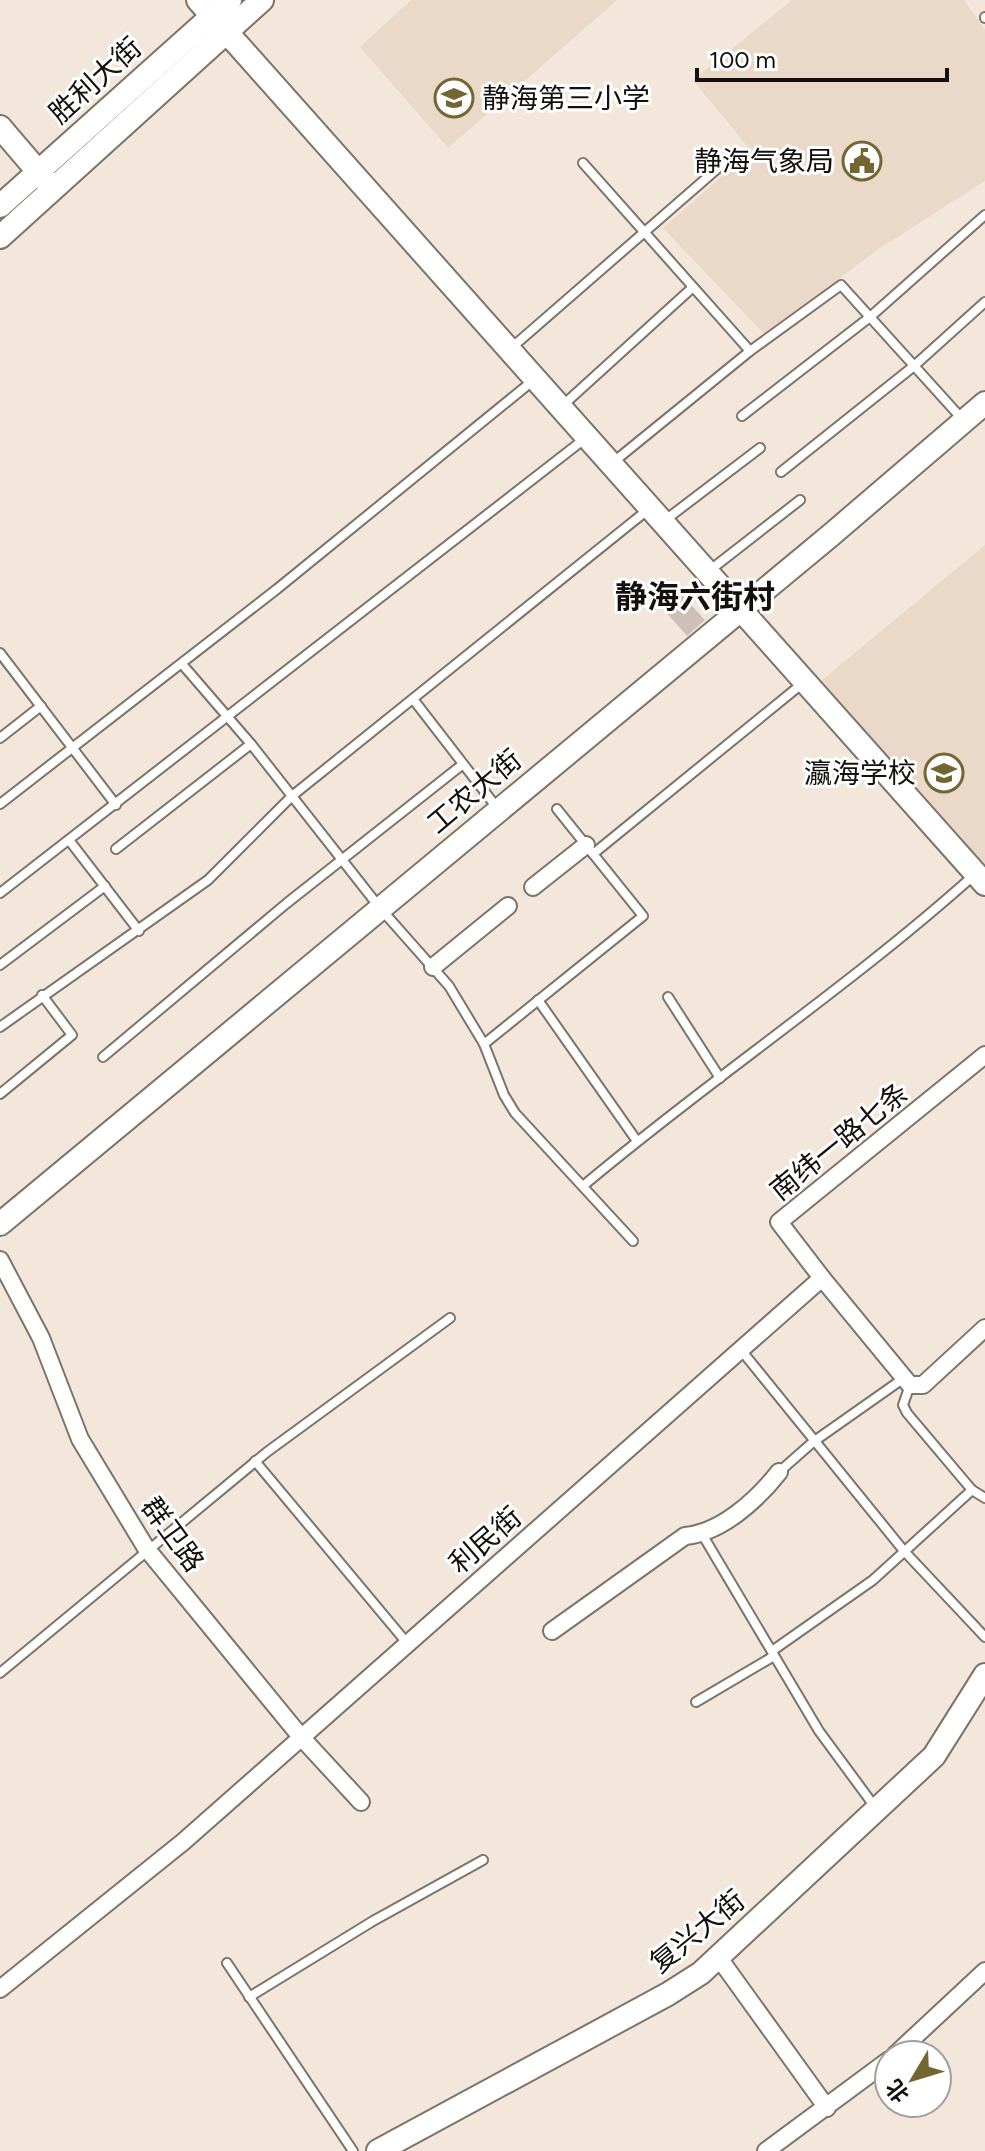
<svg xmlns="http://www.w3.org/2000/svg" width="985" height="2151" font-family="Figtree,'Noto Sans SC',sans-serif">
<rect width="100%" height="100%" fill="#f3e7dc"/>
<g fill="#ead8c8">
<polygon points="411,0 617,0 448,148 360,47"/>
<polygon points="792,0 964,0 985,30 985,181 877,250 765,335 663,228 751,151 693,80"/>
<polygon points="985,545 985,864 821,681"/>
</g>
<polygon fill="#cfbfb9" points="667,579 705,620 687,636 650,594"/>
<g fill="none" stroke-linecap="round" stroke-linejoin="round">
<defs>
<g id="lane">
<polyline points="985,18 985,17"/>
<polyline points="583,163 750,351"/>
<polyline points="509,350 733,155"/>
<polyline points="561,407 692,288"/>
<polyline points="742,416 870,317 985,215"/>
<polyline points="611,464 750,351 841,285 964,421"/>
<polyline points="781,472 914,366 985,302"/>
<polyline points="664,521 760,448"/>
<polyline points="709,571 800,500"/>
<polyline points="0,653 116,805"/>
<polyline points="182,664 251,744 380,908 449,986 484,1044 504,1095 515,1113 633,1241"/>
<polyline points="413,699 498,809"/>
<polyline points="0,738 41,706"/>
<polyline points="0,804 277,589 535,379"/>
<polyline points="69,840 139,931"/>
<polyline points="116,849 251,744"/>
<polyline points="593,854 803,683"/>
<polyline points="0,893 587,437"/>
<polyline points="0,965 105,886"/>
<polyline points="668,997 720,1078"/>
<polyline points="538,1000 637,1141"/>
<polyline points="0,1027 208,880 292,796 650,508"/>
<polyline points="484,1044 643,916 557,809"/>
<polyline points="103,1057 287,903 463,764"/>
<polyline points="0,1094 72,1035 42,995"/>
<path d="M 583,1186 C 710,1079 849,987 973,876"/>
<polyline points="741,1350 904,1551 985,1637"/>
<polyline points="910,1385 903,1405 907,1413 972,1490 985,1498"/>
<polyline points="255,1461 407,1643"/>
<polyline points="779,1472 813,1442 904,1378"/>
<polyline points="702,1534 819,1731 875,1807"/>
<polyline points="772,1651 873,1580 972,1490"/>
<polyline points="0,1673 267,1452 450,1318"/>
<polyline points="696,1702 774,1656"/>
<polyline points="227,1963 353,2151"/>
<polyline points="249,1997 373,1921 483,1860"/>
</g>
<g id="street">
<polyline points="533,887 586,845"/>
<polyline points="433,967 508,906"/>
<polyline points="0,1260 41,1338 80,1439 146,1548 301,1737 361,1802"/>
<polyline points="822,1278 779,1222 985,1055"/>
<path d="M 552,1631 L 685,1536 C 721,1533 757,1500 779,1472"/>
<polyline points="719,1958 827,2108"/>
<polyline points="0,1989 183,1842 822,1278 910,1385 923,1385 985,1328"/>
<polyline points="895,2055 985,1971"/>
<polyline points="766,2151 889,2060"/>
</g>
<g id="secondary">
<polyline points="198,0 985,884"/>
<polyline points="0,127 47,182"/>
<polyline points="0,206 230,0"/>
<polyline points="0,237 262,0"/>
<polyline points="0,1224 831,535 985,403"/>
<polyline points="378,2151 668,1994 701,1973 934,1756 985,1675"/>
</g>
</defs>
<use href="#lane" stroke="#7d7369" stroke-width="12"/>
<use href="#street" stroke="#7d7369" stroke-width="20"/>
<use href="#secondary" stroke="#7d7369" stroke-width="26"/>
<use href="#lane" stroke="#fff" stroke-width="8"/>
<use href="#street" stroke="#fff" stroke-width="16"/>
<use href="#secondary" stroke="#fff" stroke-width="22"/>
</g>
<defs>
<symbol id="school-ring" viewBox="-11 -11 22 22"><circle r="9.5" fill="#fff" stroke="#736633" stroke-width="1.5"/><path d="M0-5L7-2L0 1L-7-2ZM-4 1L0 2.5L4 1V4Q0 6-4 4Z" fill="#736633"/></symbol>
<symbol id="civic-ring" viewBox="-11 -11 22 22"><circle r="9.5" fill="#fff" stroke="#736633" stroke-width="1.5"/><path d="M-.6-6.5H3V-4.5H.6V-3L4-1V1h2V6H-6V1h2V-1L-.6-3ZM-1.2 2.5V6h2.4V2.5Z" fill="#736633"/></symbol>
</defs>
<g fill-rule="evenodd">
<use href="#school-ring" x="432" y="76" width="44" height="44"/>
<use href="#civic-ring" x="840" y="139" width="44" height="44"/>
<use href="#school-ring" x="922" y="751" width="44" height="44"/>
</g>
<g text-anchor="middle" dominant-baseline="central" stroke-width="6" stroke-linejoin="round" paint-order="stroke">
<g font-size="28" fill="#14100d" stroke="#fff">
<text transform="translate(95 80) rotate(-42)">胜利大街</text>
<text transform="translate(474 791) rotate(-40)">工农大街</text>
<text transform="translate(839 1141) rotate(-39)">南纬一路七条</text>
<text transform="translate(173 1534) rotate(54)">群卫路</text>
<text transform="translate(485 1540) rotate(-41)">利民街</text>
<text transform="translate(697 1931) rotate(-39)">复兴大街</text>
</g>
<g font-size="28" fill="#14100d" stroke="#fff" text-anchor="end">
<text x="482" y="98" text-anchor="start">静海第三小学</text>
<text x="834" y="161">静海气象局</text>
<text x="916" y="773">瀛海学校</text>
</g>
<g font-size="32" font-weight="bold" fill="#14100d" stroke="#fff">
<text x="695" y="597">静海六街村</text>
</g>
</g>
<g transform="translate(913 2079) rotate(232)"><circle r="38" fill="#ffffff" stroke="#a19f9e" stroke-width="2"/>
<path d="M0-6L14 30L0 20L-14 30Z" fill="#736633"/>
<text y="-12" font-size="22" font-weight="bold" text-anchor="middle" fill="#14100d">北</text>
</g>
<path d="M697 68v12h250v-12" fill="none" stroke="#14100d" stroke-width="4"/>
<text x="709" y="68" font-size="24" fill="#14100d" stroke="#ffffff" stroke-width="6" paint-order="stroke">100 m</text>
</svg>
